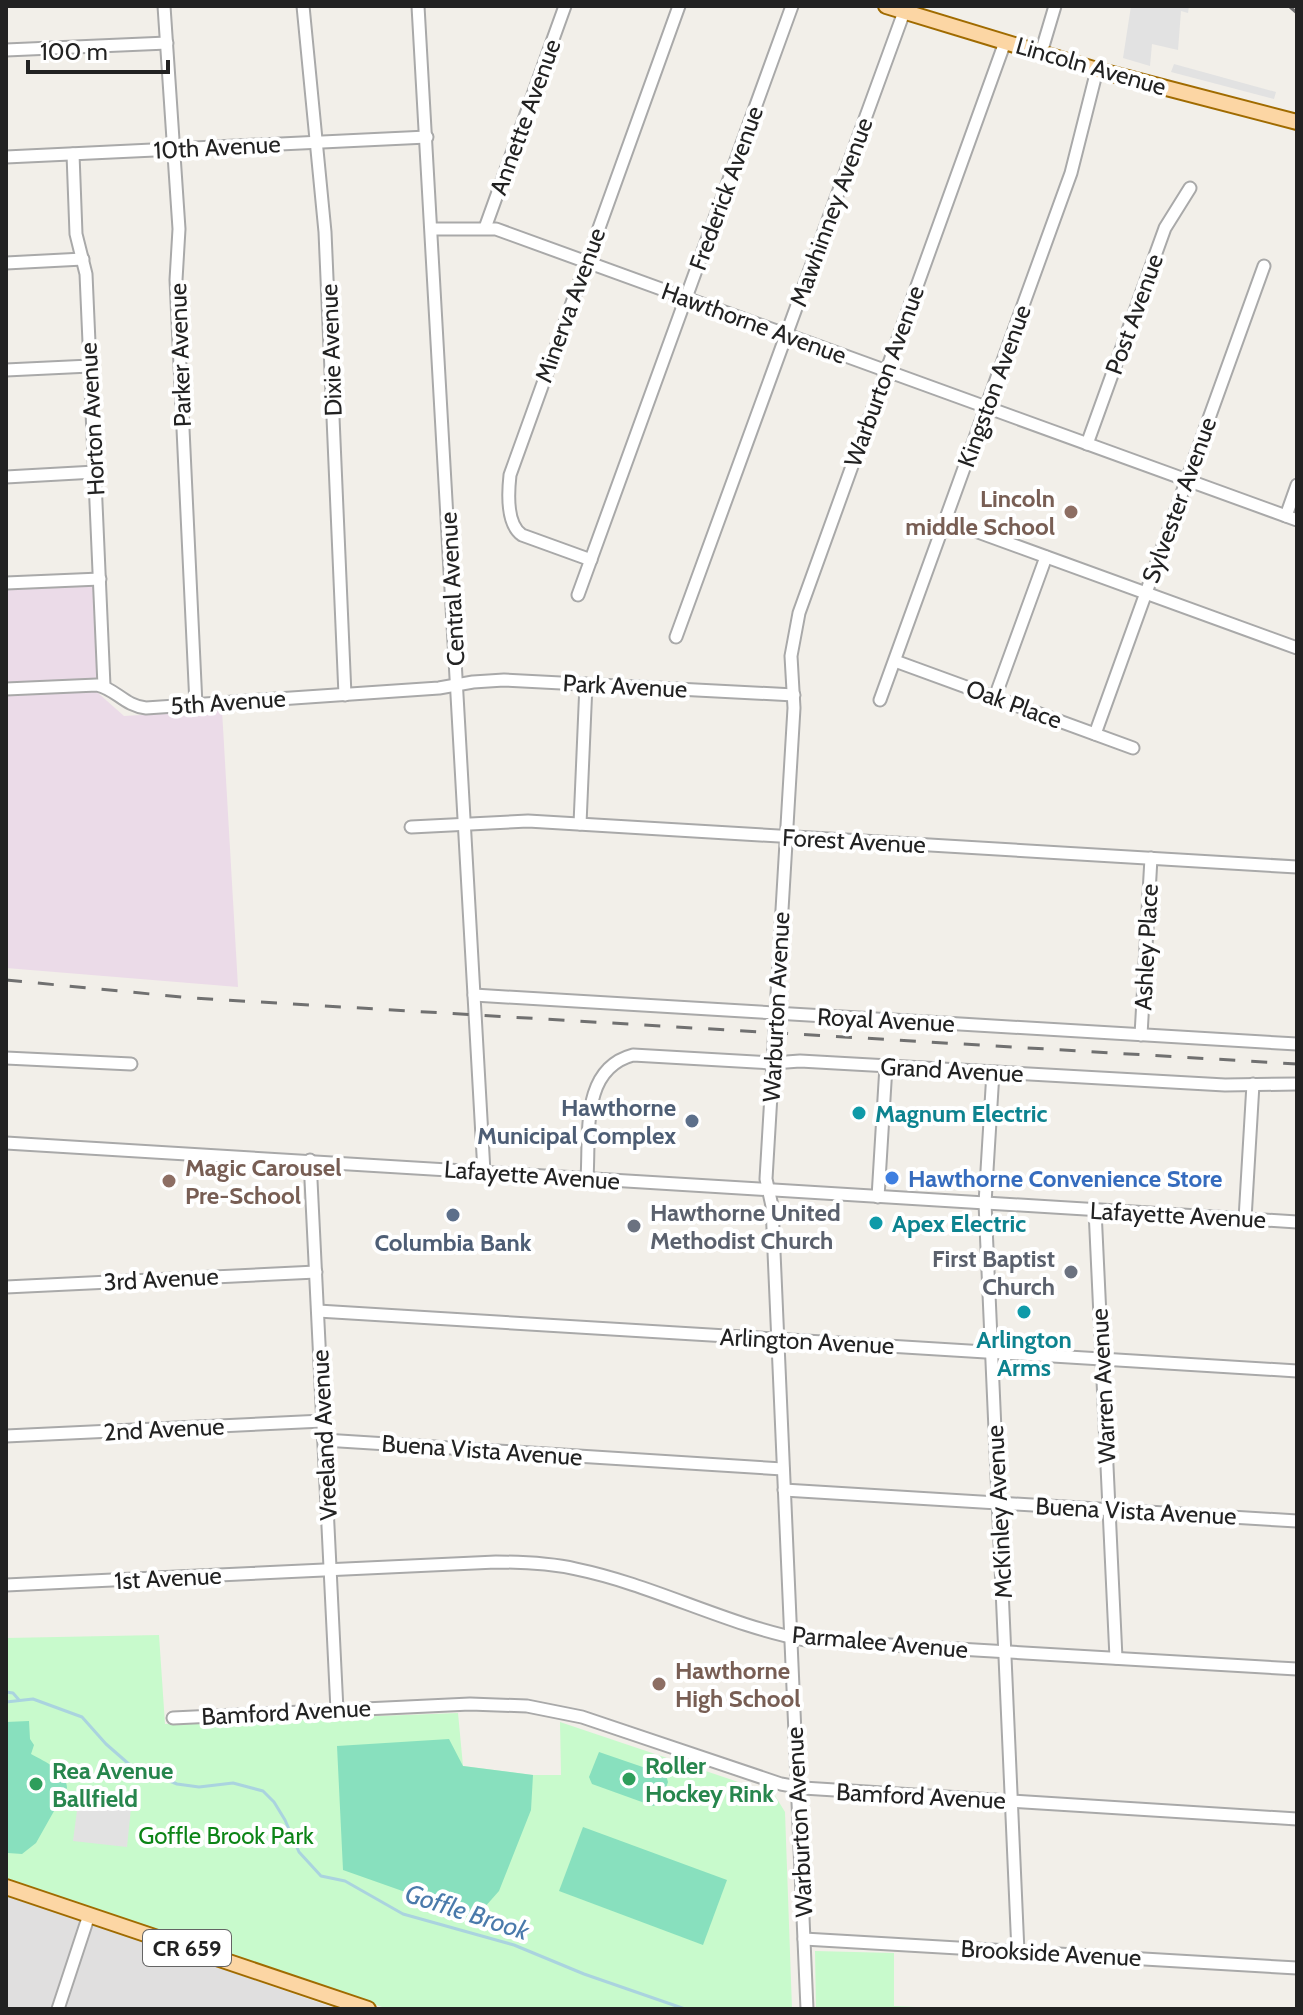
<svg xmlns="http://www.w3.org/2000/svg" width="1303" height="2015" font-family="Cabin,sans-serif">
<rect width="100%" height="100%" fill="#f2efe9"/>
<polygon fill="#e0dfdf" points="6,1894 338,2009 6,2009"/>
<polygon fill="#ebdbe8" points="93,586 98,693 124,716 222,710 238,987 6,968 6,590"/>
<g fill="#c8facc">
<polygon points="159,1635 165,1724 458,1713 463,1766 533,1775 561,1775 560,1722 774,1794 785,1812 792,2009 388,2009 6,1880 6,1638"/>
<polygon points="815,1951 894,1953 894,2006 959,2009 816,2009"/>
</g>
<g fill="#88e0be">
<path d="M 29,1721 L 30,1739 L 34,1745 L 31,1754 C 45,1762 66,1770 67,1788 L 36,1843 L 22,1854 L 8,1853 L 6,1850 L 6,1722 Z"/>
<polygon points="449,1739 463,1766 533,1775 531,1810 499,1891 476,1917 343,1870 337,1746"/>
<polygon points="599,1752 666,1775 668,1782 661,1803 653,1806 592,1784 589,1777"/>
<polygon points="583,1827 727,1880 703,1945 559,1891"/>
</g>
<g fill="#e2e2e2">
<polygon points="1131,6 1189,6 1188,13 1181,11 1178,50 1152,44 1150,66 1123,58"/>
<polygon points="1174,64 1276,92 1274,99 1171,72"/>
<polygon points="78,1803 131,1808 127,1847 73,1841"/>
</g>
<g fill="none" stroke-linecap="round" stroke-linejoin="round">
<g stroke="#aad3df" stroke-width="3">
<polyline points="6,1692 13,1693 19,1700"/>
<polyline points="6,1702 33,1699 82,1717 106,1744 130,1765 177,1784 199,1787 233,1783 263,1791 274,1802 285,1820 299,1852 321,1876 345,1881 403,1914 514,1945 584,1974 685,2009"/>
</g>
<defs>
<g id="minor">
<polyline points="164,6 179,229 176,280 196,705"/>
<polyline points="303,6 325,232 345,695"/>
<polyline points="418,6 484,1172"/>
<polyline points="6,50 167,43"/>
<polyline points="1041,53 1055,6"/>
<polyline points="73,154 76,234 86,274 104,686"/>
<polyline points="6,157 427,137"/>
<polyline points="485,228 565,6"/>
<polyline points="432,229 496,229 1297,520"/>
<polyline points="6,263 83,259"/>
<polyline points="6,370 90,366"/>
<polyline points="1087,444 1165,228 1190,188"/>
<polyline points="6,477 95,472"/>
<polyline points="1286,516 1297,485"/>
<polyline points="945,520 1297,648"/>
<path d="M 591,560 L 522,535 C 506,524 508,493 510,475 L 679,6"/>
<polyline points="6,583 100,579"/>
<polyline points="578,595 792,6"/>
<polyline points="676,637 904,12"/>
<polyline points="895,661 1133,748"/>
<path d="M 6,689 L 97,685 C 116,689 125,706 146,708 L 439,688 L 473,682 L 504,680 L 794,695"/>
<polyline points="995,697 1046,557"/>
<polyline points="880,700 1071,173 1097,70"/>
<polyline points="1095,734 1264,266"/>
<polyline points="580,824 586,684"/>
<polyline points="411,827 528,821 1297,867"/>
<polyline points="474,995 1297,1044"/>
<polyline points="1141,1035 1151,858"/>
<polyline points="6,1058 131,1064"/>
<polyline points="993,1072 985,1203 1018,1952"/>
<polyline points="6,1143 1297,1222"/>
<polyline points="310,1160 337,1710"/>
<path d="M 587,1178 C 590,1135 580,1069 633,1055 L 773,1063 L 800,1061 L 1225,1085 L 1297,1084"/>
<polyline points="878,1197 886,1066"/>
<polyline points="1095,1210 1116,1658"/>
<polyline points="1245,1219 1253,1084"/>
<polyline points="6,1287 316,1272"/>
<polyline points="318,1311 1297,1371"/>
<polyline points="6,1436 323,1421"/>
<polyline points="324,1440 783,1469"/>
<polyline points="784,1490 1297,1521"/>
<path d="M 6,1585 L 496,1562 C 523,1562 549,1563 576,1569 C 654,1585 726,1625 805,1640 L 1297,1669"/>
<polyline points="173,1718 470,1704 527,1706 582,1717 781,1784 803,1788 1297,1819"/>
<polyline points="804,1939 1297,1968"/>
<polyline points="58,2009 89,1915"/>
<polyline points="807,2009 772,1206 766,1179 794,708 791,656 799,613 1005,42"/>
</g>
<g id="major">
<polyline points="886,6 1097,70 1297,122"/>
<polyline points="6,1887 368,2009"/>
</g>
</defs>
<use href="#minor" stroke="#a9a9a9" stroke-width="15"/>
<use href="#major" stroke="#a06b00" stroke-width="18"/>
<use href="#minor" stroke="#fff" stroke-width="11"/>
<use href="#major" stroke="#fcd6a4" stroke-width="14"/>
<g stroke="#707070" stroke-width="3" stroke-dasharray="16 16" stroke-linecap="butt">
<polyline points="1289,6 1297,13"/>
<polyline points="6,980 192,998 1297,1064"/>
</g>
</g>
<g fill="#8d6e63" stroke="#fff" stroke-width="3">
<circle cx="1071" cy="512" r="8"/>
<circle cx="169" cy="1181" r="8"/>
<circle cx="659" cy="1684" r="8"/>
</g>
<g fill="#0f9aa8" stroke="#fff" stroke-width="3">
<circle cx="859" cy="1113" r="8"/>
<circle cx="876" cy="1223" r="8"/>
<circle cx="1024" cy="1312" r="8"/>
</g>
<g fill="#5c6f8a" stroke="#fff" stroke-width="3">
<circle cx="692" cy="1121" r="8"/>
<circle cx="453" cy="1215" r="8"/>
</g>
<circle fill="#3f7fe0" stroke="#fff" stroke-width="3" cx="892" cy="1178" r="8"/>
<g fill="#6b7280" stroke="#fff" stroke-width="3">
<circle cx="634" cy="1226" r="8"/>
<circle cx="1071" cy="1272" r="8"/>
</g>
<g fill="#2e9e5b" stroke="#fff" stroke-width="3">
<circle cx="629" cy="1779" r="8"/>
<circle cx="36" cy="1784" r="8"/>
</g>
<g text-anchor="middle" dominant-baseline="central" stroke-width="8" stroke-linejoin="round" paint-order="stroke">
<rect fill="#fff" stroke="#646464" stroke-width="2" x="143" y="1930" width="88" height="36" rx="6"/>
<g font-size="22" font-weight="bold" fill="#222">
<text x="187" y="1948">CR 659</text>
</g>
<g font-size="24" fill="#222" stroke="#fff">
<text transform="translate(1091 66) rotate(16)">Lincoln Avenue</text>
<text transform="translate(525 117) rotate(-70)">Annette Avenue</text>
<text transform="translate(217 147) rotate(-3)">10th Avenue</text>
<text transform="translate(726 188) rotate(-70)">Frederick Avenue</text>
<text transform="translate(831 212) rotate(-70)">Mawhinney Avenue</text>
<text transform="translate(570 305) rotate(-70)">Minerva Avenue</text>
<text transform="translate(1134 314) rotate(-70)">Post Avenue</text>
<text transform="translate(754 323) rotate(20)">Hawthorne Avenue</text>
<text transform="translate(331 350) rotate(-92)">Dixie Avenue</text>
<text transform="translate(180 355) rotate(-92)">Parker Avenue</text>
<text transform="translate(884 376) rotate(-70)">Warburton Avenue</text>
<text transform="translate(994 386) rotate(-70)">Kingston Avenue</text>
<text transform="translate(92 419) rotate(-93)">Horton Avenue</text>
<text transform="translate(1179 500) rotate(-70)">Sylvester Avenue</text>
<text transform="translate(452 589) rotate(-93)">Central Avenue</text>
<text transform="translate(625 686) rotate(3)">Park Avenue</text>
<text transform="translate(228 702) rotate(-4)">5th Avenue</text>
<text transform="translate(1014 704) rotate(20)">Oak Place</text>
<text transform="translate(854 841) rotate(3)">Forest Avenue</text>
<text transform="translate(1146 947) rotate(-87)">Ashley Place</text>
<text transform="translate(776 1007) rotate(-87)">Warburton Avenue</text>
<text transform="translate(886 1020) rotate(3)">Royal Avenue</text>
<text transform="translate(952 1070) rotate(3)">Grand Avenue</text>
<text transform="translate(532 1175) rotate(4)">Lafayette Avenue</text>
<text transform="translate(1178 1215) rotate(3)">Lafayette Avenue</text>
<text transform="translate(161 1279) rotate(-3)">3rd Avenue</text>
<text transform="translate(807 1341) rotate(3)">Arlington Avenue</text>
<text transform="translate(1103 1386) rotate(-93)">Warren Avenue</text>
<text transform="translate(164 1429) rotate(-3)">2nd Avenue</text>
<text transform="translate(324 1435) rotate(-93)">Vreeland Avenue</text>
<text transform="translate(482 1450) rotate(4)">Buena Vista Avenue</text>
<text transform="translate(1136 1511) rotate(3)">Buena Vista Avenue</text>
<text transform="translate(999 1512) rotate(-93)">McKinley Avenue</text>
<text transform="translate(168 1578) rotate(-3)">1st Avenue</text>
<text transform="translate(880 1642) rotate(5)">Parmalee Avenue</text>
<text transform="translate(286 1712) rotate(-3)">Bamford Avenue</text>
<text transform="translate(921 1796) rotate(3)">Bamford Avenue</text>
<text transform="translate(799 1822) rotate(-93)">Warburton Avenue</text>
<text transform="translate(1051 1953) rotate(3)">Brookside Avenue</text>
</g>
<g font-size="24" font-weight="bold" fill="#785e54" stroke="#fff" text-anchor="start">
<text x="1055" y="498" text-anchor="end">Lincoln<tspan x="1055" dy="28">middle School</tspan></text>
<text x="185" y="1167">Magic Carousel<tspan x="185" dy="28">Pre-School</tspan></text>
<text x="675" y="1670">Hawthorne<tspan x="675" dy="28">High School</tspan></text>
</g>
<g font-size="24" font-weight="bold" fill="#4e5e75" stroke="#fff" text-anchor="end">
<text x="676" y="1107">Hawthorne<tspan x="676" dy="28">Municipal Complex</tspan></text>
<text x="453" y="1242" text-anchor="middle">Columbia Bank</text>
</g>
<g font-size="24" font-weight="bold" fill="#0d838f" stroke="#fff" text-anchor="start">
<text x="875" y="1113">Magnum Electric</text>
<text x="892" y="1223">Apex Electric</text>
<text x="1024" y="1339" text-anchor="middle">Arlington<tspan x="1024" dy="28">Arms</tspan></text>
</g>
<g font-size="24" font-weight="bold" fill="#366cbe" stroke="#fff" text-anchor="start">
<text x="908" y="1178">Hawthorne Convenience Store</text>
</g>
<g font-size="24" font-weight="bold" fill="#5b616d" stroke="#fff" text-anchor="start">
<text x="650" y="1212">Hawthorne United<tspan x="650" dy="28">Methodist Church</tspan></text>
<text x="1055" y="1258" text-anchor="end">First Baptist<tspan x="1055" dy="28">Church</tspan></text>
</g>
<g font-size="24" font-weight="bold" fill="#27864d" stroke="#fff" text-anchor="start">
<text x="645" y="1765">Roller<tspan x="645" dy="28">Hockey Rink</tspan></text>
<text x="52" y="1770">Rea Avenue<tspan x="52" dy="28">Ballfield</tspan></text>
</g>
<g font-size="24" fill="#0c8416" stroke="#fff">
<text x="226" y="1835">Goffle Brook Park</text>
</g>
<g font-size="26" font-style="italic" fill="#4a7aab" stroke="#fff">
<text transform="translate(467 1912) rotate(18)">Goffle Brook</text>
</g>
</g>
<rect width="1303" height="2015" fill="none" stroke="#222222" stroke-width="16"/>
<path d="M28 60v12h140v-12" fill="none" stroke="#222222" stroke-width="4"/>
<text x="40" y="60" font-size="24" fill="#222222" stroke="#ffffff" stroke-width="6" paint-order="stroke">100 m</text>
</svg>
